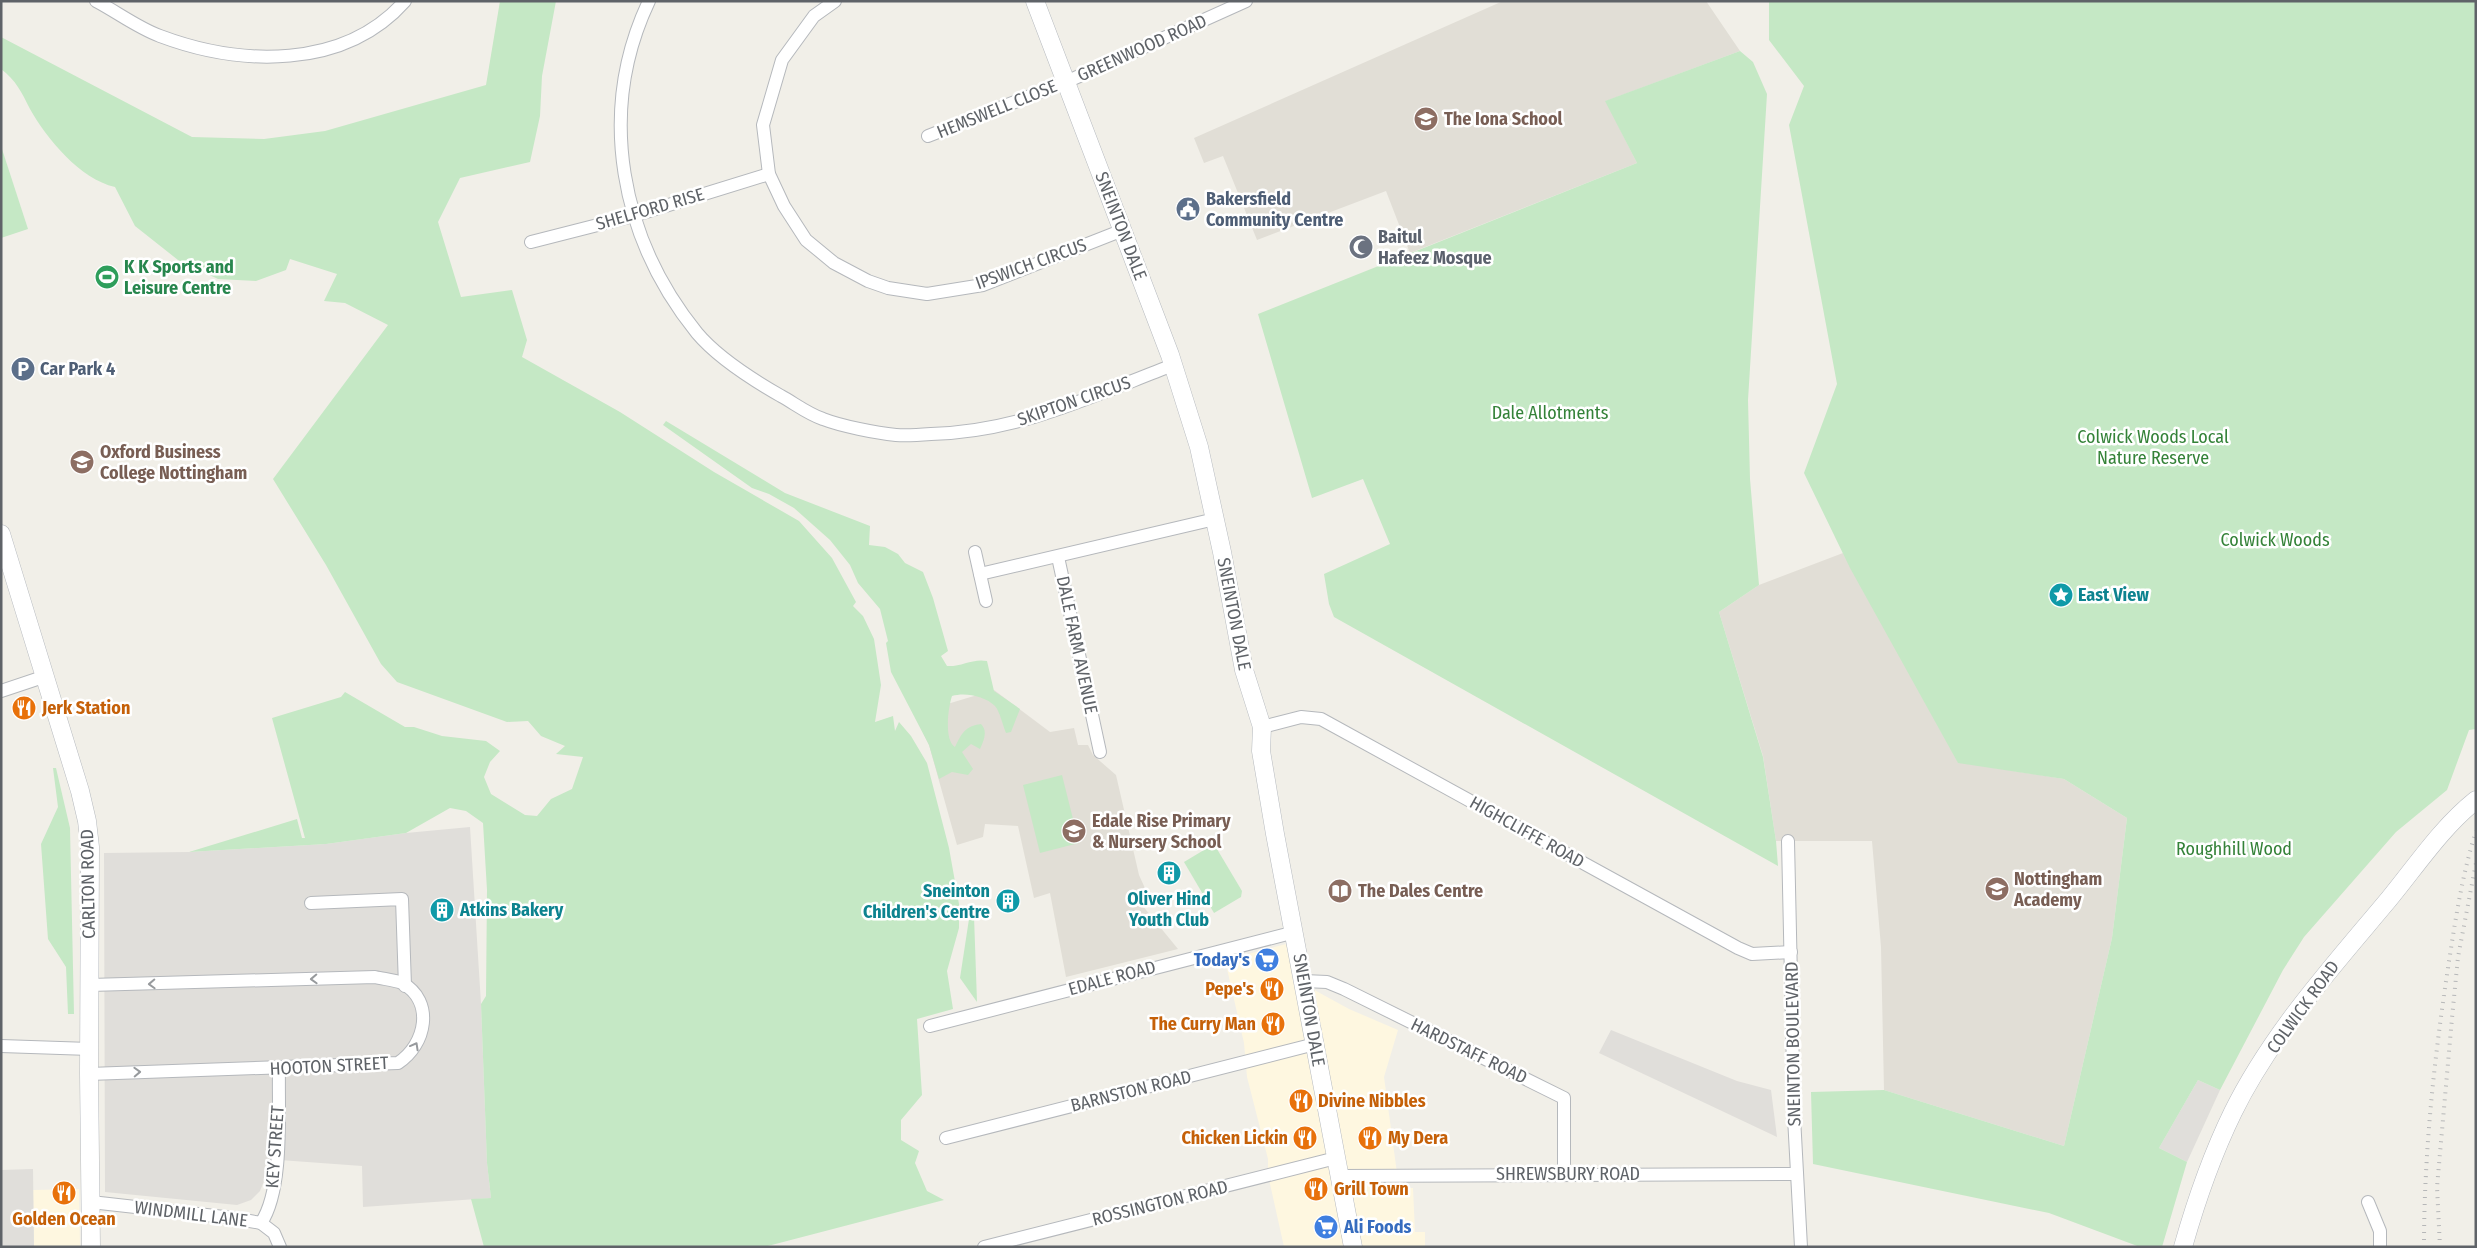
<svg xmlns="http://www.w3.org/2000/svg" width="2477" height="1248" font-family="'Fira Sans Condensed',sans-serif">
<rect width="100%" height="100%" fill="#f1efe8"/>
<g fill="#fef7e0">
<polygon points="1286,944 1298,981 1349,1009 1398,1030 1384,1077 1399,1188 1413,1188 1415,1232 1425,1232 1425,1247 1284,1247 1268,1175 1268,1159 1247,1077 1244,1043 1225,960"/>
<polygon points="79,1189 80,1247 34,1247 33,1190"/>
</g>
<g fill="#e0deda">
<polygon points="470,827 481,1004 487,1163 491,1198 363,1207 362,1166 266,1159 264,1181 260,1191 251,1200 237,1205 105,1192 104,853 189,852 326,844 406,833"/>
<polygon points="1611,1030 1737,1081 1771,1090 1777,1137 1599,1053"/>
<polygon points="2198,1080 2220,1090 2187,1162 2159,1148"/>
<polygon points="33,1169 34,1247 1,1247 1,1170"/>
</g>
<g fill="#e1ded6">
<polygon points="1503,1 1706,1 1740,51 1606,101 1637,163 1410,253 1386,191 1257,240 1223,156 1204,163 1194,138"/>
<polygon points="1843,553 1958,762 2064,779 2127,818 2112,938 2064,1146 1884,1090 1881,947 1872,841 1776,841 1763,756 1719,612 1759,585"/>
<polygon points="994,690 1050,732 1074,728 1078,745 1088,745 1093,755 1116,775 1139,875 1149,897 1142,905 1178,949 1066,977 1050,893 1034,898 1018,826 985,824 983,837 957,845 929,745 914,714"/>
</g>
<g fill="#c5e8c5">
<path d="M 500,1 L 556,1 L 542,76 L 540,116 L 530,162 L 460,178 L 438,222 L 461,297 L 512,290 L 527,340 L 522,357 L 620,412 L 714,472 L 799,521 L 832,558 L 856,602 L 853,606 L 863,616 L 874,639 L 881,685 L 875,722 L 893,716 L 895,731 L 899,722 L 911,736 L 927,763 L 949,848 L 959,904 L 959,928 L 947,971 L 953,1009 L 917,1019 L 922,1095 L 901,1120 L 901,1140 L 919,1151 L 915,1163 L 927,1191 L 944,1200 L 764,1247 L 484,1247 L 471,1199 L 491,1198 L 487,1163 L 481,1004 L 486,996 L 487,890 L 483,823 L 466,811 L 450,808 L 406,833 L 326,844 L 189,852 L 297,819 L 302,838 L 305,838 L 272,718 L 341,697 L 345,692 L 405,727 L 414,727 L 442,736 L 486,741 L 500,751 L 490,762 L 484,777 L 491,794 L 525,815 L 537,816 L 551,799 L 572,789 L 583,757 L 556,754 L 565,746 L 541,736 L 528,721 L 507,722 L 397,682 L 381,664 L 326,565 L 273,479 L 388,325 L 345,303 L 324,301 L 337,274 L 290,259 L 286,270 L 256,281 L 218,279 L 178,260 L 135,226 L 115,187 C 80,179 47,139 30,109 C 22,93 16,80 1,69 L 1,37 L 192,137 L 264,139 L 325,131 L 486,85 Z"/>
<polygon points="1769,1 2476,1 2476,729 2469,730 2447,790 2396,832 2304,937 2283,970 2220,1090 2198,1080 2159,1148 2187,1162 2162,1247 2140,1247 2049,1213 1813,1164 1811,1092 1884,1090 2064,1146 2112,938 2127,818 2064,779 1958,763 1850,568 1804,473 1837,384 1789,125 1804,86 1769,40"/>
<polygon points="1740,51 1753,62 1767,94 1748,400 1750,479 1759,585 1719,612 1763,757 1776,841 1778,866 1334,617 1329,604 1324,574 1390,544 1363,479 1312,498 1258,314 1637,163 1605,101"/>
<polygon points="1,146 28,229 1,238"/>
<path d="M 666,421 L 785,493 L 870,526 L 869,545 L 885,547 L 898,554 L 905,563 L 923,572 L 933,598 L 948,651 L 941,656 L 947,666 C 961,667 973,658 987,661 L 994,691 L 1020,709 L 1011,732 L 1006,733 C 1003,726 1000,712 995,706 C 985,696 965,692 952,696 C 948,708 944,740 955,747 C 962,733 965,726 981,724 C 988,731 984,740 980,749 L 971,744 L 962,752 L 973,769 L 968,775 L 952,772 L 939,779 L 929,745 L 891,672 L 886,643 L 888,641 L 880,609 L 858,583 L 850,565 L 830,540 L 794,508 L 769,494 L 752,488 L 663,425 Z"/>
<polygon points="53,768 56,768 70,828 74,1014 68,1014 66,967 48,939 41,844 58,807"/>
<polygon points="1062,775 1079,843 1040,853 1023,785"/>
<polygon points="1214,844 1242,891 1241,897 1214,913 1184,862"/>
<polygon points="974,916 977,1002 960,978 969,919"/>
</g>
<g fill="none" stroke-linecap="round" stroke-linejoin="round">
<defs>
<g id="street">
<path d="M 96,1 C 117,12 138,28 160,36 C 240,66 344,70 405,1"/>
<path d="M 649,1 C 596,113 621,239 697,333 C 718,358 753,380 781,396 C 794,403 808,414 823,419 C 841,426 876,433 896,435 C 907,436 919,435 931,434 C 1019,432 1092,396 1173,365"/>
<polyline points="835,1 814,16 782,60 763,125 769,174 784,206 806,240 834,263 868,281 888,288 927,294 983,285 1123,230"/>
<polyline points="928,136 1066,82 1246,1"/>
<polyline points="531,242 633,216 769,174"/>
<polyline points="975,552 986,601"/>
<polyline points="1058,557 1100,752"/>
<polyline points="980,574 1215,519"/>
<polyline points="1,691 46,676"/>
<polyline points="1262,727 1301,717 1321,719 1738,948 1752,954 1791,952"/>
<polyline points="1788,841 1794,1117 1801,1247"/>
<polyline points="311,903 402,899 405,986"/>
<polyline points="1304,981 1327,982 1344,989 1564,1098 1564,1174"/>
<polyline points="930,1026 1295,932"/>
<polyline points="1,1046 90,1049"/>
<path d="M 89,1074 L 398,1063 C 426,1045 435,1001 402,983 C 395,980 383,979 375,977 L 90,985"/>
<polyline points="946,1138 1315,1044"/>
<polyline points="1340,1176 1797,1174"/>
<polyline points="91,1202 233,1218 261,1223 274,1233 280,1247"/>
<polyline points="2368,1202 2380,1231 2380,1247"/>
<path d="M 261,1223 C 284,1189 278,1110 279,1068"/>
<polyline points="984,1247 1336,1158"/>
</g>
<g id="secondary">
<polyline points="1035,1 1170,355 1199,447 1222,552 1244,670 1262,727 1261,751 1275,834 1353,1247"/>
<polyline points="1,534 80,791 87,821 90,847 89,1074 91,1247"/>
<path d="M 2183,1247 C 2196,1201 2212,1155 2233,1112 C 2272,1033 2333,966 2389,899 C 2417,865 2441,828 2476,800"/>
</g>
</defs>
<use href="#street" stroke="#b5b8bc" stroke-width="14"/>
<use href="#secondary" stroke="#b6babf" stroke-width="19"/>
<use href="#street" stroke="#fff" stroke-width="12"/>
<use href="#secondary" stroke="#fff" stroke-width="18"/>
<g stroke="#b6b7b8" stroke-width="4" stroke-dasharray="1 6" stroke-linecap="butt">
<path d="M 2424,1247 C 2424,1153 2434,1060 2448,968 C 2455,922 2462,875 2476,831"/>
<polyline points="2440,1247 2437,1187 2452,1018 2458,957 2476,863"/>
</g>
</g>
<defs><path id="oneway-chevron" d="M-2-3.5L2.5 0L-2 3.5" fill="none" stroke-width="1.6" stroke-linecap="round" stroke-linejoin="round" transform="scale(1.25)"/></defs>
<g stroke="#979a9d">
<use href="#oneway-chevron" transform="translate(314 979) rotate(178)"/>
<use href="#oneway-chevron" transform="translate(152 984) rotate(178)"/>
<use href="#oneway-chevron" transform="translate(415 1046) rotate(-61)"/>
<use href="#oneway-chevron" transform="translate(137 1072) rotate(-2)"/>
</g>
<defs>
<symbol id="school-disc" viewBox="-11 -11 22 22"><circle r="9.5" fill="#8d6e63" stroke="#fff"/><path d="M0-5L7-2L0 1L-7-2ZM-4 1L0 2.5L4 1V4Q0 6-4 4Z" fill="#fff"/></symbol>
<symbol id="civic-disc" viewBox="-11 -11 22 22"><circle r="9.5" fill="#5c6f8a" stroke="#fff"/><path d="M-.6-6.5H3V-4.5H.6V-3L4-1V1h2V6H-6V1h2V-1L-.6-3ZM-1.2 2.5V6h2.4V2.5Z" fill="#fff"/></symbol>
<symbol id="mosque-disc" viewBox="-11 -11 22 22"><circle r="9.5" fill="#6b7280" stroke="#fff"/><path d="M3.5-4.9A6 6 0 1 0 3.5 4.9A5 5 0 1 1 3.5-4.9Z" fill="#fff"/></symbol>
<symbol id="stadium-disc" viewBox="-11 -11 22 22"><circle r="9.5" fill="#2e9e5b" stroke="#fff"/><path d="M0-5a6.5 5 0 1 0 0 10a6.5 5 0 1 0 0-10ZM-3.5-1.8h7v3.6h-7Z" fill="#fff"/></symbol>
<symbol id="parking-disc" viewBox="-11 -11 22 22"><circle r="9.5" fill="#5c6f8a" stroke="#fff"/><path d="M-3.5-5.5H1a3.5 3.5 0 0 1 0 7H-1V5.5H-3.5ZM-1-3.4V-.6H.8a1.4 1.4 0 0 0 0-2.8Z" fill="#fff"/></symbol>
<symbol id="university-disc" viewBox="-11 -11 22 22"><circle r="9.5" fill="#8d6e63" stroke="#fff"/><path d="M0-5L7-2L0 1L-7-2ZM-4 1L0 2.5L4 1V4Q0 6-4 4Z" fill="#fff"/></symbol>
<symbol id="sight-disc" viewBox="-11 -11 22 22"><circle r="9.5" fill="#0f9aa8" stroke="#fff"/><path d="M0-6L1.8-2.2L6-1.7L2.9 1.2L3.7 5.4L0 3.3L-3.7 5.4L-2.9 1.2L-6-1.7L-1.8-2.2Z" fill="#fff"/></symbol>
<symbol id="restaurant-disc" viewBox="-11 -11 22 22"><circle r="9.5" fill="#e8710a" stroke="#fff"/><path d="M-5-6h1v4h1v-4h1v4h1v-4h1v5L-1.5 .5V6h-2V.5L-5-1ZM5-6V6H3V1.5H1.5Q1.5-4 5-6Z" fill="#fff"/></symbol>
<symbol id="building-disc" viewBox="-11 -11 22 22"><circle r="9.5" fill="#0f9aa8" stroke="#fff"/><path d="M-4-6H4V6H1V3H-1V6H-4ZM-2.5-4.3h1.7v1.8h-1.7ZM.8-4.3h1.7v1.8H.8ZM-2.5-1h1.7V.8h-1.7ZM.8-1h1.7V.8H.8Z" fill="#fff"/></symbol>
<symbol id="library-disc" viewBox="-11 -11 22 22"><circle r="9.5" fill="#8d6e63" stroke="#fff"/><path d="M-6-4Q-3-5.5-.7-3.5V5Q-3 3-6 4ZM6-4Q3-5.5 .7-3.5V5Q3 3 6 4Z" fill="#fff"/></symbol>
<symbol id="supermarket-disc" viewBox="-11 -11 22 22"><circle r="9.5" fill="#3f7fe0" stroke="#fff"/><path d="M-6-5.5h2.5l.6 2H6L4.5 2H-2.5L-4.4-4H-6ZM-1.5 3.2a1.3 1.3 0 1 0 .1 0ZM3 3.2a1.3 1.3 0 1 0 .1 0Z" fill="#fff"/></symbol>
</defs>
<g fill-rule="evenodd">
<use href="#school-disc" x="1412" y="105" width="28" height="28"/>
<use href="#civic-disc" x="1174" y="195" width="28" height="28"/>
<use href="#mosque-disc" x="1347" y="233" width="28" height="28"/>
<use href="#stadium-disc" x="93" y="263" width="28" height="28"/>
<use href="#parking-disc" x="9" y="355" width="28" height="28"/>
<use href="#university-disc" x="68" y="448" width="28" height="28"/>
<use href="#sight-disc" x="2047" y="581" width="28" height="28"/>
<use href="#restaurant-disc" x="10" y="694" width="28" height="28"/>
<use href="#school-disc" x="1060" y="817" width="28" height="28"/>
<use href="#building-disc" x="1155" y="859" width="28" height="28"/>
<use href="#school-disc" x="1983" y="875" width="28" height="28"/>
<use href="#library-disc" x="1326" y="877" width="28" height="28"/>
<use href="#building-disc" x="994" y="887" width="28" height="28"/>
<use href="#building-disc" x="428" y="896" width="28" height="28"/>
<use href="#supermarket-disc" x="1253" y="946" width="28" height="28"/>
<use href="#restaurant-disc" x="1258" y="975" width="28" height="28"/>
<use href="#restaurant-disc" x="1259" y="1010" width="28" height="28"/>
<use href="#restaurant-disc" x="1287" y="1087" width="28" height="28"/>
<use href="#restaurant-disc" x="1291" y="1124" width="28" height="28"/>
<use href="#restaurant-disc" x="1356" y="1124" width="28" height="28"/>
<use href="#restaurant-disc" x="1302" y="1175" width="28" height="28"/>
<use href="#restaurant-disc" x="50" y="1179" width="28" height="28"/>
<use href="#supermarket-disc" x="1312" y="1213" width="28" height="28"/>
</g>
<g text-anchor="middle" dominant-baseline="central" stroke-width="5" stroke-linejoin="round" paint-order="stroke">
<g font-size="18" fill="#5f6368" stroke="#fff">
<text transform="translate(1142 48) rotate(-24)">GREENWOOD ROAD</text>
<text transform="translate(997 109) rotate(-22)">HEMSWELL CLOSE</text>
<text transform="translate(650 209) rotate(-16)">SHELFORD RISE</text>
<text transform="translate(1121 226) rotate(69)">SNEINTON DALE</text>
<text transform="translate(1031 264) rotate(-20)">IPSWICH CIRCUS</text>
<text transform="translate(1074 401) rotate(-19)">SKIPTON CIRCUS</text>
<text transform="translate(1234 614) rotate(79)">SNEINTON DALE</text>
<text transform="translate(1077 645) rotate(78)">DALE FARM AVENUE</text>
<text transform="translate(1527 832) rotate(29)">HIGHCLIFFE ROAD</text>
<text transform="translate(88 884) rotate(-91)">CARLTON ROAD</text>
<text transform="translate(1112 978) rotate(-15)">EDALE ROAD</text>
<text transform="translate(2303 1007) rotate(-54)">COLWICK ROAD</text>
<text transform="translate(1309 1010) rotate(80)">SNEINTON DALE</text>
<text transform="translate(1793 1044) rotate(-91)">SNEINTON BOULEVARD</text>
<text transform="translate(1469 1051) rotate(26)">HARDSTAFF ROAD</text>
<text transform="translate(329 1066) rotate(-3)">HOOTON STREET</text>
<text transform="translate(1131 1091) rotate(-14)">BARNSTON ROAD</text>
<text transform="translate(275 1147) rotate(-86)">KEY STREET</text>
<text x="1568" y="1174">SHREWSBURY ROAD</text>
<text transform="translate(1160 1203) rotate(-14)">ROSSINGTON ROAD</text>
<text transform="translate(191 1214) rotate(7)">WINDMILL LANE</text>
</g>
<g font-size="18" font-weight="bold" fill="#785e54" stroke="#fff" text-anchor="start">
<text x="1444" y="119">The Iona School</text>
<text x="100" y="452">Oxford Business<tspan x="100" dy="21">College Nottingham</tspan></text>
<text x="1092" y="821">Edale Rise Primary<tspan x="1092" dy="21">&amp; Nursery School</tspan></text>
<text x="2014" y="879">Nottingham<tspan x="2014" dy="21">Academy</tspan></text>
<text x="1358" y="891">The Dales Centre</text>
</g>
<g font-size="18" font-weight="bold" fill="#4e5e75" stroke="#fff" text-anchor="start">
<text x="1206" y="199">Bakersfield<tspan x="1206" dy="21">Community Centre</tspan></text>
<text x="40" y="369">Car Park 4</text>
</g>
<g font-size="18" font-weight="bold" fill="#5b616d" stroke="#fff" text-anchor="start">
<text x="1378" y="237">Baitul<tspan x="1378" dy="21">Hafeez Mosque</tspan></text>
</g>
<g font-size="18" font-weight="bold" fill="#27864d" stroke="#fff" text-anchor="start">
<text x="124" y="267">K K Sports and<tspan x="124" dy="21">Leisure Centre</tspan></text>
</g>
<g font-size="18" fill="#348238" stroke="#fff">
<text x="1550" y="413">Dale Allotments</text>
<text x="2153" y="437">Colwick Woods Local<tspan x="2153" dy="21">Nature Reserve</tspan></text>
<text x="2275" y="540">Colwick Woods</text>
<text x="2234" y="849">Roughhill Wood</text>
</g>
<g font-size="18" font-weight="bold" fill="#0d838f" stroke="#fff" text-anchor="start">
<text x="2078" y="595">East View</text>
<text x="990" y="891" text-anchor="end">Sneinton<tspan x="990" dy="21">Children's Centre</tspan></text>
<text x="1169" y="899" text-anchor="middle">Oliver Hind<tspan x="1169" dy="21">Youth Club</tspan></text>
<text x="460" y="910">Atkins Bakery</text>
</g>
<g font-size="18" font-weight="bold" fill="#c56008" stroke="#fff" text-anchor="start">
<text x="42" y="708">Jerk Station</text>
<text x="1254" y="989" text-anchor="end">Pepe's</text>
<text x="1256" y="1024" text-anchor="end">The Curry Man</text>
<text x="1318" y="1101">Divine Nibbles</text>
<text x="1288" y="1138" text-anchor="end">Chicken Lickin</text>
<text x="1388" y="1138">My Dera</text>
<text x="1334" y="1189">Grill Town</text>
<text x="64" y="1219" text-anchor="middle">Golden Ocean</text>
</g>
<g font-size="18" font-weight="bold" fill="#366cbe" stroke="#fff" text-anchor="end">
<text x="1250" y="960">Today's</text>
<text x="1344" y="1227" text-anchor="start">Ali Foods</text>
</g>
</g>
<rect width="2477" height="1248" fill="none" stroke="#5f6368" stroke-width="5"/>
</svg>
